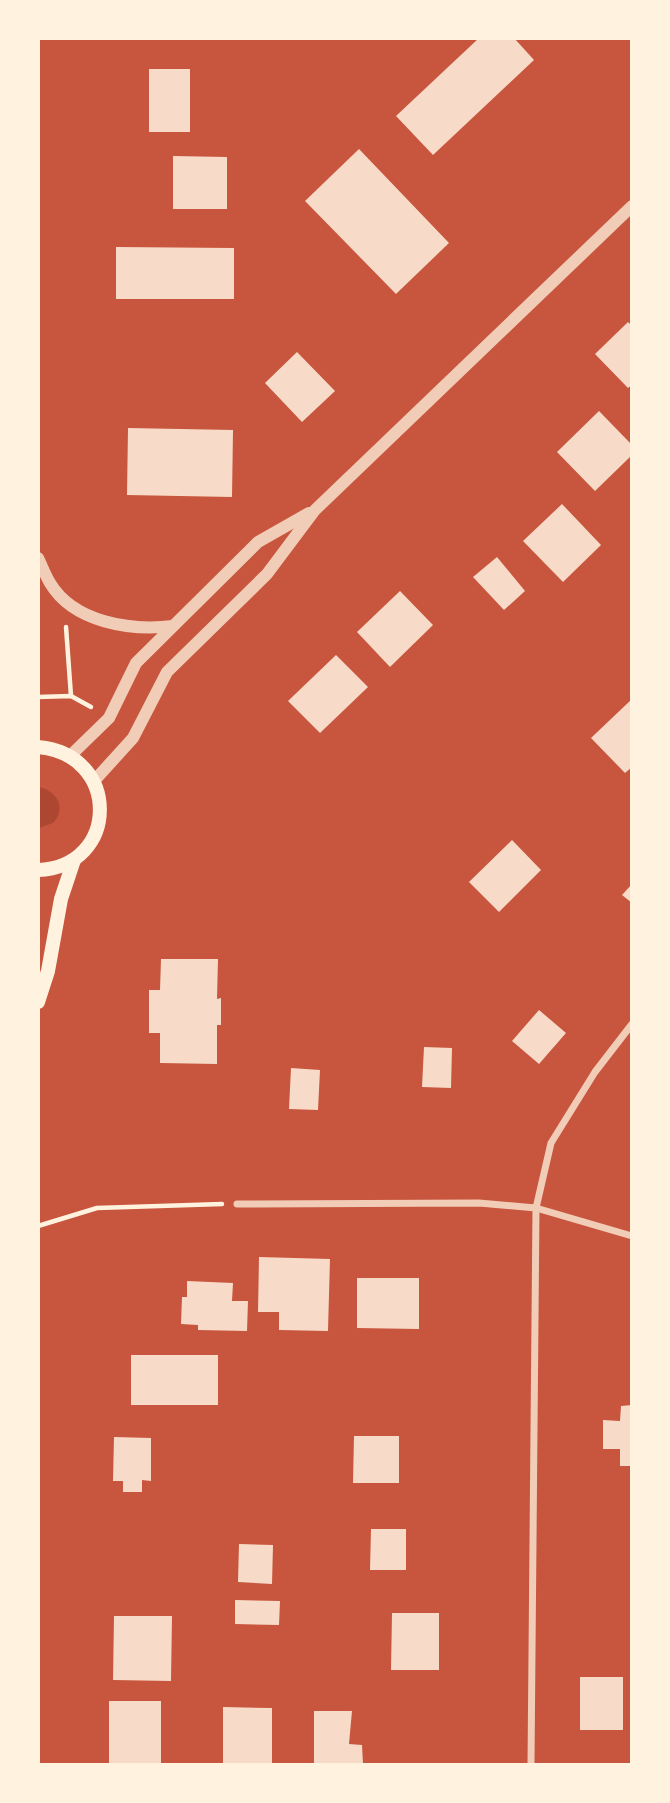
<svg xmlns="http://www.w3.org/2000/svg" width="670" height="1803" font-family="Lora,serif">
<rect width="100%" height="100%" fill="#c8553d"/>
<path fill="#ae4732" d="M 39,787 C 57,791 67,808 53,823 L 39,828 Z"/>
<g fill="#f7dbc8">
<polygon points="479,38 514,38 534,60 433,155 396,116"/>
<rect x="149" y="69" width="41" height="63"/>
<polygon points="359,149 449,243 396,294 305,201"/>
<polygon points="173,156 227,157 227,209 173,209"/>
<polygon points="116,247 234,248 234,299 116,299"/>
<polygon points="628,322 632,326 632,385 628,388 595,354"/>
<polygon points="297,352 335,391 302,422 265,383"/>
<polygon points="599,411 632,445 632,455 595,491 557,452"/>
<polygon points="128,428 233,430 232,497 127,495"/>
<polygon points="562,504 601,545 563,582 523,541"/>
<polygon points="497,557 525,591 504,610 473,577"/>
<polygon points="400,591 433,625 390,667 357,632"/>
<polygon points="336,655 368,687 320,733 288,701"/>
<polygon points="632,699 632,767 625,773 591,738"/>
<polygon points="512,840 541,870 499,912 469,882"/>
<polygon points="632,884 632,903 622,895"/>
<polygon points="161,959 218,959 217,999 221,998 221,1025 217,1025 217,1064 160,1063 160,1033 149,1033 149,990 160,990"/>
<polygon points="539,1010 566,1033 539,1064 512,1041"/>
<polygon points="424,1047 452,1048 451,1088 422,1087"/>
<polygon points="291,1068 320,1070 318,1110 289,1109"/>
<polygon points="259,1257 330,1259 328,1331 279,1330 279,1312 258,1312"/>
<polygon points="357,1278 419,1278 419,1329 357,1328"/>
<polygon points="187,1281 233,1283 232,1301 248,1301 247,1331 198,1330 198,1325 181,1324 182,1297 187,1297"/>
<rect x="131" y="1355" width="87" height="50"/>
<polygon points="632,1405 632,1466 620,1466 620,1449 603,1449 603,1420 620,1421 621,1406"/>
<polygon points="354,1436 399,1436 399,1483 353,1483"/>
<polygon points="114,1437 151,1438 151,1481 142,1480 142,1492 123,1492 123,1481 113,1481"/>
<polygon points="371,1529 406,1529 406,1570 370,1570"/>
<polygon points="239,1544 273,1545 272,1584 238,1582"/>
<polygon points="235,1600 280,1601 279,1625 235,1624"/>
<polygon points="392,1613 439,1613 439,1670 391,1670"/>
<polygon points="114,1616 172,1616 171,1681 113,1680"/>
<rect x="580" y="1677" width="43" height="53"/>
<rect x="109" y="1701" width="52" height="63"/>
<polygon points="223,1707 272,1708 272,1764 223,1764"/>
<polygon points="314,1711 352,1711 349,1744 362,1745 363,1764 314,1764"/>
</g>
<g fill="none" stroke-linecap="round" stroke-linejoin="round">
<g stroke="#fff3e0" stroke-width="4.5">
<polyline points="66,627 71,696"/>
<polyline points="38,697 71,696 91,707"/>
<polyline points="38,1226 97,1208 222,1204"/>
</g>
<g stroke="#f1ccb7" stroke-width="7">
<polyline points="237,1204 479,1203 536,1208 632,1236"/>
<polyline points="531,1764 536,1208 551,1143 595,1072 632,1024"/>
</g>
<g stroke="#f1ccb7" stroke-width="12">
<path d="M 38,558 C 42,566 45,575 50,583 C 74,623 131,631 173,626"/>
<polyline points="70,756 109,718 136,663 258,542 309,513"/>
<polyline points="94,781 133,738 167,672 267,574 315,510 632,206"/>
</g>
<g stroke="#fff3e0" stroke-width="14">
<path d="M 38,747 C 121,754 120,867 38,870"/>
<polyline points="38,1002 48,971 61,899 74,860"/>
</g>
</g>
<rect width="670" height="1803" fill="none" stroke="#fff3e0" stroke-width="80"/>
</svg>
